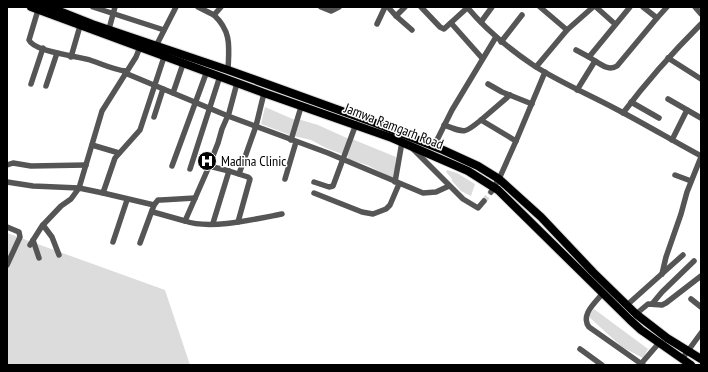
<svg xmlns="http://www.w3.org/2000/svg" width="708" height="372" font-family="'PT Sans Narrow',sans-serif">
<rect width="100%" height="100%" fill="#fff"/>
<g fill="#dcdcdc">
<polygon points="265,107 295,120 298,119 318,125 349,139 342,154 326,148 311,140 290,135 261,124"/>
<polygon points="352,139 396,157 394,179 367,165 348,159 347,154"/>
<polygon points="447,170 457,173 475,184 471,196 461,191 452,181 452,179 446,172"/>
<polygon points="7,233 165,290 190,365 7,365"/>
<polygon points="594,309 648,349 643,358 622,347 588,316"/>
</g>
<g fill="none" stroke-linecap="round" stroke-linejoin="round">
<polyline stroke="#d9d9d9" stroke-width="5.5" stroke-dasharray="5.5 3" stroke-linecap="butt" points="484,201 491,192"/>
<defs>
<g id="highway">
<polyline points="31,7 264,93 392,138 468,171 498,190 630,320 641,330 691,365"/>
<polyline points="49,7 92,24 228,70 375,123 443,150 478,166 499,179 541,217 593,272 636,314 667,338 701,359"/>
</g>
</defs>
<use href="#highway" stroke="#dbdbdb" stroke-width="10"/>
<g stroke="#555" stroke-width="5.5">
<polyline points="93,7 164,30"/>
<polyline points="198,7 214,15 221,7"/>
<polyline points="321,7 331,11 339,7"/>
<polyline points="388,7 396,16 412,30"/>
<polyline points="421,7 440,27 444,29 467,8"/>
<path d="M 467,7 C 486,30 508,48 533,65 C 559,82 588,94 616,109 C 645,124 673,141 701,156"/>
<polyline points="596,7 615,24"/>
<polyline points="695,7 701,14"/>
<path d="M 38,10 L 29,40 C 34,52 78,56 90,60 C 102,64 114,70 126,71"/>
<path d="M 214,15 C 232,32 229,47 228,70"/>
<polyline points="396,16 405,7"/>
<polyline points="657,18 667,7"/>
<polyline points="481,22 492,7"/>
<polyline points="451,23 482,58"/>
<polyline points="377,24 385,7"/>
<polyline points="109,29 115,7"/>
<polyline points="567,30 593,7"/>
<polyline points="501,42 522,15"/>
<polyline points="155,48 176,7"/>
<polyline points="576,50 589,57"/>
<polyline points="71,57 80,26"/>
<polyline points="668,58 701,79"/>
<path d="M 595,61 C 602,65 609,71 617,66 L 657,18 L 643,7"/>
<polyline points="536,67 567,30 540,7"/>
<polyline points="125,73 228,116 328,153 423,193 436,192 449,186"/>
<polyline points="31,84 43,48"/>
<polyline points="488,84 502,92 532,104"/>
<polyline points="46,86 57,53"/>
<polyline points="577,90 595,61 589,57 630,7"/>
<polyline points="173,93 183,64"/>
<polyline points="510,95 481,120 516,141"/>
<polyline points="668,99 701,118"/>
<polyline points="631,102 659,118"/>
<path d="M 623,113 C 647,81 673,52 701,24"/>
<polyline points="154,117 163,89"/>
<path d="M 444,125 C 465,133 464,134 481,120"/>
<polyline points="291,140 301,107"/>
<polyline points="672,140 687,110"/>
<polyline points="92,145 119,153"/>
<polyline points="434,146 452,110 496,37"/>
<polyline points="413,149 463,199 478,208 484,201"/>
<polyline points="7,165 13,163 31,166 86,165"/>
<polyline points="172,166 207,71"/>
<polyline points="209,166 229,171"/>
<polyline points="190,169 220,76"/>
<polyline points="239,174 256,126 264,93"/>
<polyline points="675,175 691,181"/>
<polyline points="285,179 296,142"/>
<polyline points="7,182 33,186 79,188 102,111 136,57 140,47"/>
<polyline points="314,182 329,187 333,186 356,124"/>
<polyline points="395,182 402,142"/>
<polyline points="491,192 499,179 516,141 545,72"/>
<polyline points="103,193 154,205 140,243"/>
<polyline points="314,193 362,212 373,214 386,209 390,205 399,184"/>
<polyline points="154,205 158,200 161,200 195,198"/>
<polyline points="153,212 185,221 207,171 218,143 222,129 229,113 237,83"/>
<path d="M 185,221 C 210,230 256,219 282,214"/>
<polyline points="213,223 229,171 248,177 250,179 238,222"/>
<polyline points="43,225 52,237 59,255"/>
<polyline points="7,227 19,232 20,237 7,265"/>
<polyline points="33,240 39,258"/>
<polyline points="113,242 127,200"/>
<polyline points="30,245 42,226 61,206 71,199 79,188 103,193 115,158 140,130 164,57"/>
<polyline points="662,274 666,257 681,214 687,192 701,157"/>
<path d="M 603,293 C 595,303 580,315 589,327 L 643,365"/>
<polyline points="691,299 701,307"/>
<polyline points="652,304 662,292 694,261"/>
<polyline points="627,305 683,255"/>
<polyline points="636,314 648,304 662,305 666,303 701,276"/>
<polyline points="580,349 602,365"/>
<polyline points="682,359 701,333"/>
<polyline points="640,365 659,343"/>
</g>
<use href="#highway" stroke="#000" stroke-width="8"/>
</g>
<defs>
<symbol id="hospital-disc" viewBox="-11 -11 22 22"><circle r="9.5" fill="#000" stroke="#fff"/><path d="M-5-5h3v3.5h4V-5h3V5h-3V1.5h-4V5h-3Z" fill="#fff"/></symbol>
</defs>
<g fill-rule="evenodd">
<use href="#hospital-disc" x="196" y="150" width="22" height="22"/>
</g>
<g text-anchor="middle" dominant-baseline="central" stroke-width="3" stroke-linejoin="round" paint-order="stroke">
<g font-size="14" fill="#000" stroke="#fff">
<text transform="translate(394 126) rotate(21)">Jamwa Ramgarh Road</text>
</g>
<g font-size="14" fill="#000" stroke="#fff" text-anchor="start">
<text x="221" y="161">Madina Clinic</text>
</g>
</g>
<rect width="708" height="372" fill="none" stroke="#000000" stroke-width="16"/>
</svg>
